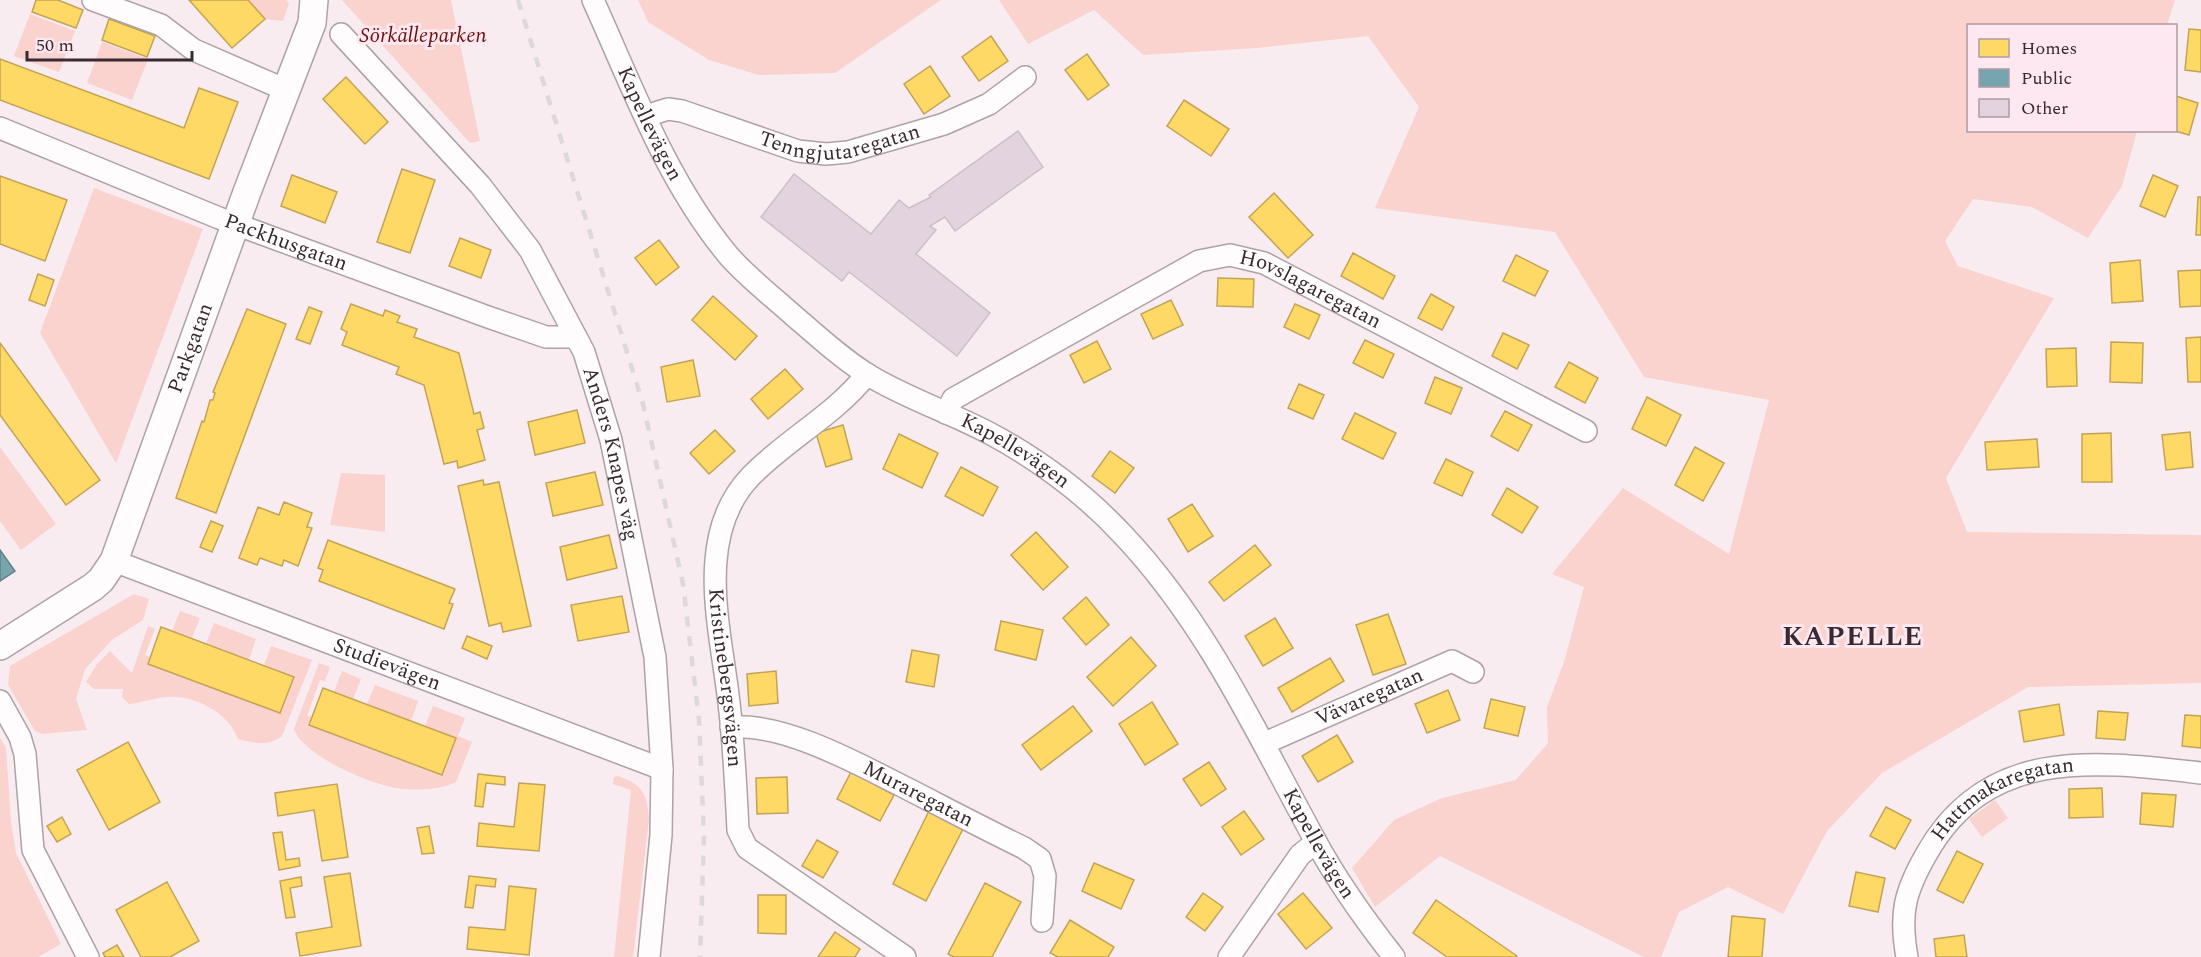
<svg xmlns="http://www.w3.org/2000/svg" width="2201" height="957" font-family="Spectral,serif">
<rect width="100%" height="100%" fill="#f8ecf1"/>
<g fill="#fad2ce">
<polygon points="248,0 286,0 289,3 283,21 265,19"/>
<polygon points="342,0 451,0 480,141 470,143"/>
<polygon points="638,0 941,0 835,73 759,75 709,60 648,22"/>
<polygon points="999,0 2175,0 2167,25 1968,26 1968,130 2137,131 2122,186 2088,238 2032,207 1973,199 1945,241 1958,266 2054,298 1946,478 1967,532 2201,535 2201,683 2028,687 1882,773 1827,831 1783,914 1728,887 1679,912 1661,957 1644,957 1440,856 1375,907 1352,868 1394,820 1442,798 1516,780 1548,743 1547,707 1565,659 1584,587 1552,574 1623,488 1729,554 1769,400 1644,377 1555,232 1375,208 1419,107 1368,36 1257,48 1143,55 1094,10 1028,44"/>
<polygon points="30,14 75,31 59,72 14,56"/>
<polygon points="102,42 148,59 132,100 87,83"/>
<polygon points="94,188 203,229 116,463 40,333"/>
<polygon points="0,447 56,524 21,550 0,521"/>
<polygon points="341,473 385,475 385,532 330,525"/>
<polygon points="134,594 149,599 143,620 113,639 85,669 76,699 87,730 42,734 35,731 8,685 10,666"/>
<polygon points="180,611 200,618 192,638 172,631"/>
<polygon points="214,623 256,639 249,660 206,644"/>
<path d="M 148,626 L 155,629 L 145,655 L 150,657 L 148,664 L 280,713 L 294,677 L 264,665 L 271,646 L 312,660 L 282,736 C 268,747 255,743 238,739 C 229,713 194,694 166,697 C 154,698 141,703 129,704 L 122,697 L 123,689 L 94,689 L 86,682 L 97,664 L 110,651 L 132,673 Z"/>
<path d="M 319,663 L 330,667 L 325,681 L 320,680 L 307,716 L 455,738 L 425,726 L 433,706 L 465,718 L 458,736 L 472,742 L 456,782 C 439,790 421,790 402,789 C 374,786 304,757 294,729 Z"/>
<polygon points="342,671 361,679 353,699 334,692"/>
<polygon points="375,685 418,701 411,721 367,704"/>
<polygon points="0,738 6,748 11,822 16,853 61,944 38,957 0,957"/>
<path d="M 618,776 C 643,785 647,793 649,819 L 633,957 L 614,957 L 631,790 L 613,784 L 614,777 Z"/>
<polygon points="1995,800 2008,818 1982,837 1969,819"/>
</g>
<g fill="#ffd966" stroke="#c3a456" stroke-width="1.5">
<polygon points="36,0 58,0 83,10 76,28 32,12"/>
<polygon points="189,0 248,0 265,19 232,48"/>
<polygon points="109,19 155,36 147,57 102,40"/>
<polygon points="2189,29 2201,30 2201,72 2185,70"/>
<polygon points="991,36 1008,61 979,81 962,57"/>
<polygon points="1087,54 1109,85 1088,100 1065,70"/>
<polygon points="0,59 184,128 199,88 238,102 209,179 0,100"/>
<polygon points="930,66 950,96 924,114 904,84"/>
<polygon points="346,77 388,122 365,144 323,99"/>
<polygon points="2176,96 2198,103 2189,135 2172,130 2176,130"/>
<polygon points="1184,100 1229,129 1211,156 1167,126"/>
<polygon points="402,169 435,180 410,253 377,242"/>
<polygon points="292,175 337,192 325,223 281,206"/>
<polygon points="2153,175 2178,186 2165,217 2140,206"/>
<polygon points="0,176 67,200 45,261 0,244"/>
<polygon points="1274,193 1313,235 1288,258 1249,217"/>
<polygon points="2198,197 2201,197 2201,235 2196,235"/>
<polygon points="460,238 491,250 481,278 449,266"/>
<polygon points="659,240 679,267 656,285 635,258"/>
<polygon points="1353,253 1395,276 1383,299 1341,276"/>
<polygon points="1516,255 1548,271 1535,296 1503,281"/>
<polygon points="2140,260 2143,301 2112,303 2110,263"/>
<polygon points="2201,270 2201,306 2180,307 2178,271"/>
<polygon points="38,274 54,280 45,306 29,300"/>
<polygon points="1218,278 1254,279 1253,307 1217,306"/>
<polygon points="1431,294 1454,307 1442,330 1418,318"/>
<polygon points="713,296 757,336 735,360 692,320"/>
<polygon points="1171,300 1183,325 1153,339 1141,314"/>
<polygon points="351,304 383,316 385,310 400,316 397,322 417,329 414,337 459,353 474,414 480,412 484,428 477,430 485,460 458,468 457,461 444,464 424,385 396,374 399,367 342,345 347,332 341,329"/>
<polygon points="1295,304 1320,315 1309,339 1284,327"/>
<polygon points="309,307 322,312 310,344 296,339"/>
<polygon points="247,309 286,324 216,513 176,498 202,421 204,422 209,404 210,400 213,400 215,393 213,392"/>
<polygon points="1503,333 1529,345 1517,369 1492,356"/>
<polygon points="2201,337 2201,382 2188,382 2186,338"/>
<polygon points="1365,340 1394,354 1383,378 1353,363"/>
<polygon points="1097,341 1111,369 1084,383 1070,355"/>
<polygon points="2111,342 2143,343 2142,383 2110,382"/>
<polygon points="0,343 100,480 66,505 0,415"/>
<polygon points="2076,348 2077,386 2047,387 2046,349"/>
<polygon points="693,360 700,396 667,402 661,367"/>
<polygon points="1569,362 1598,378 1585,403 1555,387"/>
<polygon points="785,369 803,389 768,419 751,399"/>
<polygon points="1435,377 1462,388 1451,414 1425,403"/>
<polygon points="1299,384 1324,395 1313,419 1288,408"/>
<polygon points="1647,397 1681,415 1666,446 1632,429"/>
<polygon points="577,410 585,443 535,455 528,422"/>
<polygon points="1505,411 1532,425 1518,451 1491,436"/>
<polygon points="1355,413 1396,433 1383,459 1342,439"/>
<polygon points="843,425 852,459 826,467 816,433"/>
<polygon points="715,430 735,451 709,474 690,453"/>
<polygon points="2190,432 2193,467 2166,470 2162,435"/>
<polygon points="2111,433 2112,482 2082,482 2082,434"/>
<polygon points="899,434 938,453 922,488 883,469"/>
<polygon points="2037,439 2039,467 1987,470 1985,442"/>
<polygon points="1695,447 1724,463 1703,501 1675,485"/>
<polygon points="1110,451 1134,468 1115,493 1092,476"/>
<polygon points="1446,459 1473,472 1462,496 1434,483"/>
<polygon points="961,467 998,487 983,516 945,496"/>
<polygon points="595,472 603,505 553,516 546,483"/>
<polygon points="483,480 484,485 499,482 531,626 503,632 501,623 489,626 458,486"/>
<polygon points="1507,488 1538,507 1522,533 1492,515"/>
<polygon points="284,502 312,513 307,527 312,528 298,566 284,560 282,566 260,558 257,565 239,558 258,507 279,515"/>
<polygon points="1192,504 1213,536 1188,552 1168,519"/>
<polygon points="211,521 223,526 212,552 200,547"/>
<polygon points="1036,532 1068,567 1043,590 1011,555"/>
<polygon points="609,535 617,568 567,580 560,547"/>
<polygon points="328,540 455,589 449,603 453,604 444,629 319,581 323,570 318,568"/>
<polygon points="1255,545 1271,565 1224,601 1209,582"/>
<polygon points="622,596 629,632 578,641 571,605"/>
<polygon points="1086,597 1109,625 1086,645 1063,618"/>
<polygon points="1388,614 1406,664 1373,675 1356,625"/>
<polygon points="1275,618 1293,648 1263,666 1245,636"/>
<polygon points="1001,621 1043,630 1036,660 995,650"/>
<polygon points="161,627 294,677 280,713 148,664"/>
<polygon points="467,636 492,646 487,659 462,648"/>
<polygon points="1131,637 1156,666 1113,706 1087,677"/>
<polygon points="912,650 939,655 934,687 906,682"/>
<polygon points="1330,658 1344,681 1292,712 1278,688"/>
<polygon points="776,671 778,703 749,706 747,674"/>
<polygon points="323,688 456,738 442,775 309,725"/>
<polygon points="1448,690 1460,720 1427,733 1415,704"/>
<polygon points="1491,699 1525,707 1518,736 1484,728"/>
<polygon points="1152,702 1178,744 1145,765 1119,724"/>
<polygon points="2059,704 2064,735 2024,742 2019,711"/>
<polygon points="1073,706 1092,731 1041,770 1022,745"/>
<polygon points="2098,711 2128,713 2125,740 2096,738"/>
<polygon points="2185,715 2201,716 2201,748 2182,746"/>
<polygon points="1337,735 1353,762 1318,782 1302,756"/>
<polygon points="128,742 160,802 109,830 77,770"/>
<polygon points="1209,762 1226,789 1201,806 1183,779"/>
<polygon points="851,772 894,795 880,821 837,799"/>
<polygon points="478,774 505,777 505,785 486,783 483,807 475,806"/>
<polygon points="787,777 788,813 757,814 756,778"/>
<polygon points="519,783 545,785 539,851 477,846 479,823 514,827"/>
<polygon points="337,784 348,857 322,861 314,810 278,816 275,793"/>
<polygon points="2102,788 2103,817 2069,818 2069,789"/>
<polygon points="2142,793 2176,795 2173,827 2140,824"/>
<polygon points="1886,807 1911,820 1895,849 1870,836"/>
<polygon points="929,811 963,829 926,901 893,884"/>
<polygon points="1244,811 1264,839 1241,855 1222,827"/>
<polygon points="62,817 71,834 57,842 47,826"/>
<polygon points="429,826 434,853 422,854 417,828"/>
<polygon points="282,832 286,860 299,858 300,866 279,870 273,833"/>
<polygon points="817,840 838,852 823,878 802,866"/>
<polygon points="1957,851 1983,864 1963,903 1937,890"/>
<polygon points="1094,863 1134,880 1121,909 1082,891"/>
<polygon points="1856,872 1885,878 1878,912 1849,906"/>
<polygon points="350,873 361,946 300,956 296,933 332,927 324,877"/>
<polygon points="469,876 496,879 495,887 476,885 473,908 465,907"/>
<polygon points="301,877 302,886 290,888 295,917 286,918 280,881"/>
<polygon points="167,882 199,941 170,957 141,957 116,910"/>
<polygon points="985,883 1021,902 992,957 954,957 948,954"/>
<polygon points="509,886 536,889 529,955 467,949 469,927 505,930"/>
<polygon points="1203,893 1223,907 1205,931 1186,917"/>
<polygon points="1303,893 1332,928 1306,949 1278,914"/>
<polygon points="758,895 786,895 786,934 758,933"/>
<polygon points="1436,900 1517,956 1516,957 1447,957 1413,933"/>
<polygon points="1732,916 1765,919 1762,957 1728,957"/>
<polygon points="1070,920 1114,947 1108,957 1058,957 1050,953"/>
<polygon points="835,932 860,949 855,957 818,957"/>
<polygon points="1964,935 1967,957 1936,957 1934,939"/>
<polygon points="117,945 124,957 105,957 103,953"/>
</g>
<polygon fill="#76a5af" stroke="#638089" stroke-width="1.5" points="0,550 15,571 0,581"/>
<polygon fill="#e3d3df" stroke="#cac0c7" stroke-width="1.5" points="1018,131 1043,167 955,231 945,217 930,226 936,230 916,254 990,313 957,356 849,272 842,281 761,217 794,174 871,234 899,200 909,208 931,197 929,195"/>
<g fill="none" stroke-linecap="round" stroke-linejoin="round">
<defs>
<g id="minor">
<polyline points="93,0 161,25 194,50 286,90"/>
<path id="s1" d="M 593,0 C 633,88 666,180 728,255 C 747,277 772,296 794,316 C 819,337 842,359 870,376 C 908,399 952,413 991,434 C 1039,460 1087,496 1124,536 C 1207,624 1257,734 1315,840 C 1337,881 1365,920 1394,957"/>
<path id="s2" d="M 341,34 L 480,185 L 530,250 L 584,352 L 611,440 L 655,657 L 662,769 L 661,835 L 649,957"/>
<path id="s3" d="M 646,116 L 668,109 L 682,111 L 798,151 L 826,154 L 848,152 L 944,124 L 989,104 L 1025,77"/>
<path id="s4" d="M 0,128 L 219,218 L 488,317 L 546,337 L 576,337"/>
<path id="s5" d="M 867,374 C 835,415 787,439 751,476 C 693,536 721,630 729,703 C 734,745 736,788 738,830 L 747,848 L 905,957"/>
<path id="s6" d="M 946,413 L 953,399 L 1199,261 L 1230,255 L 1264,263 L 1586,431"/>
<path id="s7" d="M 114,561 L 662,769"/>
<polyline points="0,701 20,737 25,754 33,850 88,957"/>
<path id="s8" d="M 731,727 C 786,723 860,765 908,789 C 947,809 985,829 1024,848 L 1040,859 L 1045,876 L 1042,921"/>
<path id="s9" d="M 1265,743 L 1452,661 L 1473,672"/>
<polyline points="1229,957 1300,855 1316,842"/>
<path id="s10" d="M 1907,957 C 1899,913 1905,891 1927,853 C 1988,746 2096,761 2201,773"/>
</g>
<g id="tertiary">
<path id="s11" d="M 0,646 L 93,587 L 101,580 L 114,561 L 247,192 L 312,23 L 314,0"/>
</g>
</defs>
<use href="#minor" stroke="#aea2a7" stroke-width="24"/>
<use href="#tertiary" stroke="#aea2a7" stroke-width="30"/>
<use href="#minor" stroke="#fefcfd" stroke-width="21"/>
<use href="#tertiary" stroke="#fefcfd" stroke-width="27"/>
<polyline stroke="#ddd8da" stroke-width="4.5" stroke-dasharray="10 10" stroke-linecap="butt" points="518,0 643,404 683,584 699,720 704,837 700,957"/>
</g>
<g text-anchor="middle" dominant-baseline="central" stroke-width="6" stroke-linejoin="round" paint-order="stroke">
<g font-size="21" font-style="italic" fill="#6b100a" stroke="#fde7f0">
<text x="423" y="36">Sörkälleparken</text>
</g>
<g font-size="21" fill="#382a30" stroke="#fde7f0">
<text stroke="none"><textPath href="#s1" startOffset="136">Kapellevägen</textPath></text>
<text stroke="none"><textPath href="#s3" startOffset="202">Tenngjutaregatan</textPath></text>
<text stroke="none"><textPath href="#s4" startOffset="308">Packhusgatan</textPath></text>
<text stroke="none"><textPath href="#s6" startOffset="417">Hovslagaregatan</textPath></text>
<text stroke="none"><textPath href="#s11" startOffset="370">Parkgatan</textPath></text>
<text stroke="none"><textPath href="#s1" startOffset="640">Kapellevägen</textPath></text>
<text stroke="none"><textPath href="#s2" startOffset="508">Anders Knapes väg</textPath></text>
<text stroke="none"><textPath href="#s7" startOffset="292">Studievägen</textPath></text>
<text stroke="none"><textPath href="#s5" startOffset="366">Kristinebergsvägen</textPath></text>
<text stroke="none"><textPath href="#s9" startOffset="114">Vävaregatan</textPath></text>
<text stroke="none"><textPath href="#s8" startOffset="201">Muraregatan</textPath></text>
<text stroke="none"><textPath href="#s10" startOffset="207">Hattmakaregatan</textPath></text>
<text stroke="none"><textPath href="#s1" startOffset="1144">Kapellevägen</textPath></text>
</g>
<g font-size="27" font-weight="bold" letter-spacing="1.5" fill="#382a30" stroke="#fde7f0">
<text x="1853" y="637">KAPELLE</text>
</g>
</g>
<rect x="1967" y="24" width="210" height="108" fill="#fde7f0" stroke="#ae9ba3" stroke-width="1.5"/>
<rect x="1979" y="39" width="30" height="18" fill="#ffd966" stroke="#ae9ba3" stroke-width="1.5"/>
<text x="2021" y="54" font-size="18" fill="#382a30">Homes</text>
<rect x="1979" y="69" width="30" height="18" fill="#76a5af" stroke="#ae9ba3" stroke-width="1.5"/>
<text x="2021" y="84" font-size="18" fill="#382a30">Public</text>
<rect x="1979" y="99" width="30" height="18" fill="#e3d3df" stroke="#ae9ba3" stroke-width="1.5"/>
<text x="2021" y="114" font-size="18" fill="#382a30">Other</text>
<path d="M27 51v9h165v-9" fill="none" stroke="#382a30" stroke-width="3"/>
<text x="36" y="51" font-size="18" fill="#382a30" stroke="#fde7f0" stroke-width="4.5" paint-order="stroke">50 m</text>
</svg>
